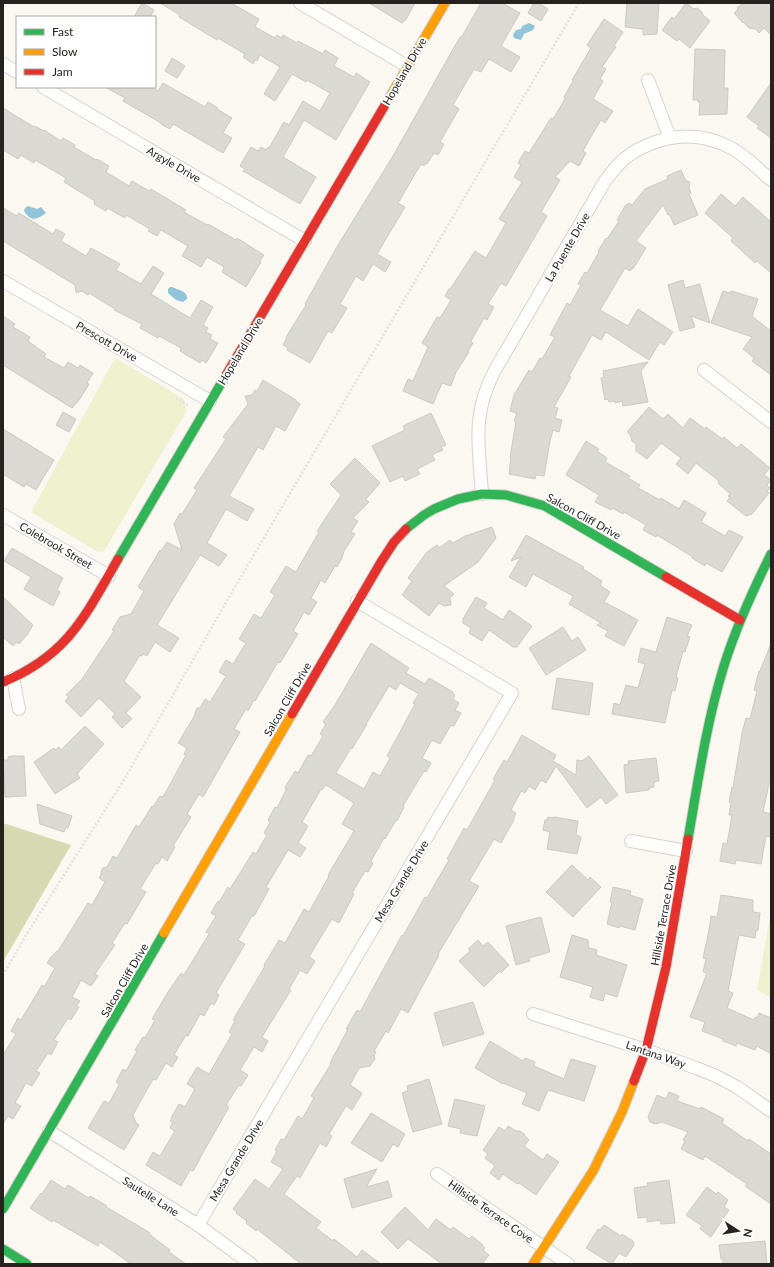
<svg xmlns="http://www.w3.org/2000/svg" width="774" height="1267" font-family="Lato,sans-serif">
<rect width="100%" height="100%" fill="#fbf8f2"/>
<g fill="#edf1cd">
<polygon points="115,358 184,399 186,412 104,551 98,552 31,512"/>
<polygon points="771,911 771,998 757,990"/>
</g>
<polygon fill="#d6d9b2" points="3,823 71,845 3,962"/>
<g fill="#90c4d8">
<polygon points="529,23 535,26 533,30 524,34 521,40 514,38 513,35 516,30 521,29 522,26"/>
<path d="M 28,206 L 37,209 L 41,207 L 46,213 C 36,220 31,222 24,211 L 25,208 Z"/>
<path d="M 170,287 L 172,287 C 178,290 188,291 187,299 L 183,302 L 176,300 L 168,293 L 168,289 Z"/>
</g>
<g fill="#dbd9d4" stroke="#cbc9c4" fill-rule="evenodd">
<polygon points="142,3 154,10 150,17 134,17"/>
<polygon points="160,3 231,3 259,19 255,27 275,38 277,35 282,38 283,35 297,43 298,41 323,54 325,50 338,58 334,66 354,77 356,73 370,82 336,140 304,120 283,157 316,177 300,204 243,171 245,169 240,166 251,147 258,151 261,147 266,150 268,147 269,148 284,122 289,125 303,101 320,111 330,93 307,80 306,82 292,74 275,101 264,94 280,67 260,55 257,61 255,60 253,64 243,57 245,54 218,38 217,40 179,17 180,15"/>
<polygon points="369,3 415,3 405,21 403,21 402,23"/>
<polygon points="481,3 502,3 520,13 501,46 520,57 511,72 489,59 481,72 474,69 453,105 459,109 440,142 444,144 438,155 434,153 427,164 426,163 424,166 421,164 398,203 405,207 377,254 391,262 385,272 373,264 363,281 356,276 340,304 347,308 332,333 328,331 310,363 287,350 288,348 283,345 287,337 286,337 306,305 305,304 338,245 393,156 452,51 460,37 461,38"/>
<polygon points="534,3 539,3 548,9 541,21 528,13"/>
<polygon points="627,3 659,3 657,34 643,35 643,29 625,27"/>
<polygon points="686,3 694,9 697,8 702,12 703,15 710,21 690,48 679,39 677,41 662,30 672,17 674,19"/>
<polygon points="743,3 771,3 771,35 764,28 759,33 756,29 749,28 743,22 743,23 734,13 738,9 737,8"/>
<polygon points="604,19 623,32 614,46 616,47 602,67 606,69 600,79 603,81 593,99 613,111 605,123 601,120 589,140 583,151 586,153 579,166 570,161 555,177 560,180 541,212 547,216 506,286 501,283 488,304 494,307 487,320 484,318 471,341 473,343 468,351 469,352 456,372 451,386 442,383 433,404 403,391 408,379 413,381 428,347 422,343 437,317 440,318 451,300 445,296 449,289 451,288 475,251 486,258 506,223 499,219 522,182 514,177 521,165 518,163 525,151 529,153 551,118 553,119 565,99 564,97 573,81 572,80 591,48 587,45"/>
<polygon points="695,49 725,50 724,88 728,88 727,114 699,115 700,102 698,102 698,100 693,100"/>
<polygon points="172,58 185,66 177,78 165,71"/>
<polygon points="163,83 205,107 208,102 218,108 217,109 232,118 223,133 232,138 223,153 173,124 170,129 161,124 161,123 123,101 125,98 105,87 150,87 158,91"/>
<polygon points="771,83 771,138 757,128 759,126 747,117"/>
<polygon points="3,108 34,127 35,126 44,131 44,130 61,141 63,138 75,145 74,147 96,160 97,159 109,166 106,172 129,186 132,181 149,191 151,189 186,210 184,212 207,225 208,224 236,240 237,238 264,255 260,261 261,262 246,287 222,272 224,267 207,257 201,267 182,256 188,246 161,230 157,236 148,231 150,229 126,215 125,218 107,208 106,211 94,204 95,201 64,182 66,178 35,160 34,163 21,155 18,159 3,150"/>
<polygon points="681,170 686,181 690,182 689,188 691,193 689,194 698,215 674,225 670,215 668,215 663,205 636,241 646,248 633,269 632,268 630,271 625,268 600,310 628,326 638,309 673,332 664,345 660,342 649,360 606,332 601,340 592,335 569,376 571,377 554,407 558,408 555,418 562,420 559,432 553,430 550,441 544,476 536,475 535,479 509,474 511,457 510,457 516,422 514,421 517,413 510,411 514,395 529,370 532,372 540,358 542,359 555,337 550,335 561,314 567,303 570,305 581,285 578,284 585,272 587,273 599,252 598,251 606,238 607,239 619,221 617,220 625,206 629,203 632,205 645,189 668,179 667,176"/>
<polygon points="721,194 735,206 743,197 771,222 771,273 757,261 755,263 731,241 733,238 705,213"/>
<polygon points="3,208 17,216 19,213 53,234 56,229 65,234 61,241 86,256 91,248 120,264 116,270 141,284 153,266 164,273 151,294 190,318 201,300 213,307 203,325 208,328 206,332 212,335 210,339 218,343 206,363 202,360 200,363 180,351 181,348 159,336 158,338 140,328 142,324 114,310 115,309 89,293 88,295 82,291 76,293 75,285 3,241"/>
<polygon points="683,280 685,288 700,284 700,285 710,323 691,316 695,327 680,331 668,285"/>
<polygon points="723,291 730,293 731,291 758,299 752,316 771,331 771,375 752,361 754,358 743,349 752,337 711,323"/>
<polygon points="3,316 15,324 13,327 30,337 28,341 46,354 44,357 64,368 68,362 78,368 80,365 93,373 87,383 89,384 80,399 72,408 3,365"/>
<polygon points="648,362 641,371 648,402 623,406 622,401 615,403 615,401 609,402 608,399 605,400 601,378 604,377 603,371"/>
<polygon points="263,380 296,400 296,401 300,404 285,431 276,426 263,450 258,447 229,496 254,509 247,521 226,509 207,543 227,555 219,566 200,555 157,625 179,638 170,652 155,642 147,656 143,654 142,656 140,655 124,681 141,697 126,713 132,719 122,728 112,717 115,714 99,698 81,717 65,701 69,697 66,695 82,679 114,631 112,630 120,617 131,614 144,591 138,587 160,550 161,551 167,542 182,550 174,524 180,513 182,514 197,490 194,488 226,439 223,437 248,404 245,396 252,395 255,390 257,391"/>
<polygon points="649,407 663,419 668,414 683,428 690,418 705,429 706,427 722,439 724,437 737,448 741,444 770,468 764,475 771,480 767,485 770,488 767,491 769,493 752,514 746,516 727,501 730,497 728,496 730,494 718,483 719,481 696,463 688,474 676,464 681,458 661,443 647,459 636,451 636,444 632,441 630,434 627,432"/>
<polygon points="63,412 76,419 69,432 56,425"/>
<polygon points="431,413 446,445 441,447 443,450 432,455 435,460 417,469 420,474 405,481 403,476 390,482 372,446 405,430 403,426"/>
<polygon points="3,429 54,460 36,490 26,484 24,487 3,474"/>
<polygon points="586,441 599,449 597,451 607,458 605,462 630,476 628,478 640,485 638,488 660,500 661,498 679,509 684,500 706,513 701,522 725,536 729,530 743,537 722,572 706,563 705,566 692,558 693,557 657,535 656,537 643,530 646,525 624,512 623,514 612,508 611,510 595,502 599,495 566,475"/>
<polygon points="355,458 380,483 366,499 369,502 353,518 358,521 351,532 355,534 344,551 342,558 337,567 335,566 325,583 321,580 311,598 317,602 309,615 304,612 293,631 298,634 280,663 278,662 255,701 254,700 248,711 246,709 234,729 240,732 203,797 199,794 187,814 191,817 173,846 175,847 167,861 162,857 158,864 156,863 140,889 146,892 127,924 125,923 112,943 115,945 95,974 98,976 91,986 81,980 72,997 80,1001 76,1006 79,1007 71,1020 68,1018 54,1040 58,1042 51,1055 48,1053 36,1071 40,1073 32,1086 26,1083 15,1103 21,1106 13,1119 8,1116 3,1124 3,1055 16,1034 11,1031 18,1018 21,1020 42,985 44,987 55,968 47,963 51,957 57,951 58,951 88,903 92,905 105,882 99,878 101,875 101,872 103,868 107,867 113,856 117,858 136,825 139,827 152,806 153,807 160,796 163,797 186,755 184,754 187,748 178,743 195,715 195,713 197,708 200,708 205,699 210,702 226,676 219,672 226,660 233,664 246,643 239,639 254,614 261,618 275,595 270,592 286,566 296,572 319,532 317,531 341,495 330,484"/>
<polygon points="492,527 496,538 478,562 444,586 454,594 450,598 451,605 444,606 439,603 429,616 402,595 412,581 408,578 427,552 437,545 439,548 450,540 453,543 465,536"/>
<polygon points="526,535 584,567 583,569 602,581 600,585 610,592 604,602 638,620 624,646 605,636 608,631 597,625 601,623 569,604 573,596 533,574 526,587 509,577 521,557 511,561"/>
<polygon points="12,548 63,578 57,590 60,592 53,606 24,589 31,577 4,561"/>
<polygon points="3,597 33,625 27,635 19,644 16,642 13,646 3,637"/>
<polygon points="476,597 487,603 484,608 503,620 509,610 532,626 517,647 513,647 489,630 482,641 469,633 471,628 463,623 463,619"/>
<polygon points="667,617 692,625 687,636 690,637 685,652 683,651 676,677 678,678 675,691 672,690 665,723 612,714 614,703 620,705 626,685 638,688 645,664 638,662 641,648 656,652"/>
<polygon points="563,627 572,641 578,637 586,650 546,675 529,648"/>
<path d="M 371,643 L 409,668 L 406,673 L 425,684 L 429,678 L 453,692 L 452,693 L 455,695 L 453,699 L 459,703 L 455,710 L 461,713 L 454,726 L 451,725 L 440,744 L 432,740 L 422,758 L 431,763 L 426,772 L 424,771 L 403,806 L 404,807 L 397,821 L 396,820 L 385,839 L 384,838 L 371,861 L 373,863 L 368,872 L 365,871 L 352,893 L 354,894 L 339,923 L 332,919 L 322,935 L 309,957 L 315,961 L 307,974 L 300,970 L 289,989 L 291,990 L 265,1032 L 262,1037 L 268,1041 L 262,1052 L 254,1047 L 240,1070 L 248,1075 L 241,1086 L 239,1085 L 226,1105 L 229,1107 L 200,1158 L 200,1159 L 193,1171 L 190,1170 L 181,1186 L 146,1165 L 153,1152 L 160,1156 L 175,1131 L 170,1128 L 173,1122 L 170,1121 L 172,1118 L 171,1118 L 179,1104 L 185,1107 L 195,1089 L 187,1084 L 197,1067 L 209,1074 L 232,1034 L 229,1032 L 235,1021 L 233,1020 L 265,966 L 264,965 L 279,940 L 285,943 L 304,909 L 309,912 L 329,876 L 328,875 L 354,831 L 342,824 L 354,803 L 326,785 L 322,790 L 321,789 L 302,822 L 308,826 L 298,843 L 306,848 L 300,857 L 288,850 L 266,887 L 269,889 L 254,916 L 252,916 L 238,940 L 245,944 L 216,993 L 219,995 L 214,1005 L 211,1003 L 204,1016 L 200,1014 L 188,1036 L 186,1035 L 174,1055 L 178,1057 L 172,1067 L 166,1063 L 156,1080 L 153,1079 L 133,1115 L 136,1123 L 139,1125 L 124,1150 L 88,1128 L 104,1101 L 109,1103 L 119,1085 L 116,1082 L 123,1069 L 126,1071 L 137,1051 L 135,1050 L 143,1037 L 145,1038 L 155,1020 L 152,1019 L 168,992 L 181,973 L 184,975 L 209,934 L 206,932 L 216,916 L 211,913 L 218,901 L 219,902 L 228,887 L 230,889 L 253,852 L 256,854 L 267,835 L 264,833 L 270,822 L 268,820 L 275,807 L 277,808 L 286,790 L 285,788 L 287,783 L 289,781 L 295,771 L 298,773 L 308,755 L 311,756 L 323,736 L 320,734 L 326,724 L 323,722 L 335,705 ZM 400,683 L 419,694 L 413,703 L 415,704 L 387,756 L 390,758 L 380,776 L 373,772 L 364,789 L 336,773 L 351,748 L 352,749 L 367,724 L 366,724 L 389,686 L 396,690 Z"/>
<polygon points="770,646 771,774 763,812 771,814 771,837 766,836 761,864 736,860 735,864 720,861 723,843 727,844 732,815 729,815 731,803 729,802 732,787 733,788 742,733 746,718 750,719 757,691 754,690 759,671 760,671"/>
<polygon points="557,678 593,683 589,715 552,709"/>
<polygon points="85,726 104,744 77,774 80,778 55,794 34,762 54,748 55,750 59,747 61,750"/>
<polygon points="522,735 556,755 553,761 576,775 577,760 582,761 589,756 618,795 606,804 601,797 587,808 556,766 546,783 541,780 535,790 529,786 525,793 521,791 511,810 516,813 514,817 514,820 501,843 494,839 469,881 479,886 438,954 439,955 408,1013 401,1009 388,1033 386,1031 374,1051 376,1052 374,1056 375,1059 370,1066 359,1068 350,1085 362,1093 352,1110 346,1106 329,1134 332,1136 326,1147 320,1143 300,1178 297,1176 284,1194 321,1222 316,1228 333,1241 334,1239 357,1257 362,1250 381,1264 301,1264 257,1229 256,1231 246,1223 247,1221 236,1213 237,1212 233,1209 255,1179 269,1189 283,1169 271,1162 277,1151 275,1150 281,1139 284,1140 298,1116 302,1119 314,1098 311,1096 331,1064 330,1063 348,1029 346,1029 357,1010 360,1012 402,935 403,936 425,897 427,898 436,882 449,860 447,859 464,828 467,830 495,780 493,779 504,760 507,762"/>
<polygon points="11,756 24,756 26,796 5,797 3,760 8,760 8,757"/>
<polygon points="656,758 659,781 654,782 654,787 649,788 649,790 626,793 624,765 629,764 628,761"/>
<polygon points="37,804 72,816 68,828 66,827 64,832 40,824"/>
<polygon points="548,817 554,818 554,817 578,821 576,835 581,837 577,854 547,849 550,832 543,830 545,820 547,820"/>
<polygon points="572,865 588,880 590,877 601,887 573,917 546,892"/>
<polygon points="613,887 631,891 630,895 643,899 635,930 620,926 619,928 607,924 612,902 610,902"/>
<polygon points="721,895 753,900 753,912 760,913 758,930 756,931 755,938 739,935 728,991 733,993 727,1008 754,1020 755,1017 757,1018 759,1013 771,1018 771,1054 757,1046 755,1050 737,1043 736,1046 723,1041 723,1039 702,1031 705,1022 690,1017 707,973 703,972 706,959 703,958 709,930 711,916 717,917"/>
<polygon points="541,917 550,952 529,958 530,961 516,965 506,926"/>
<polygon points="572,935 588,940 589,948 597,950 596,955 627,965 617,997 605,993 603,1001 590,997 593,987 560,977"/>
<polygon points="478,940 483,946 488,942 509,965 501,973 500,971 484,987 459,961 470,951 468,949"/>
<polygon points="473,1002 484,1034 443,1046 434,1013"/>
<polygon points="490,1041 523,1061 525,1058 535,1062 534,1066 564,1079 571,1059 596,1066 584,1101 548,1090 539,1111 522,1104 527,1093 503,1083 503,1084 475,1068"/>
<polygon points="429,1079 442,1124 413,1132 402,1093 408,1091 407,1086"/>
<polygon points="669,1092 679,1096 677,1101 700,1109 701,1107 724,1119 722,1123 748,1141 749,1139 771,1154 771,1204 745,1186 747,1184 705,1156 703,1160 681,1149 685,1141 683,1140 688,1132 662,1122 656,1124 650,1122 648,1117 657,1095 666,1099"/>
<polygon points="455,1099 485,1106 477,1136 460,1133 461,1129 448,1126"/>
<polygon points="371,1113 405,1134 398,1147 393,1144 382,1162 351,1143"/>
<polygon points="508,1126 516,1131 520,1131 524,1134 525,1136 529,1140 524,1146 543,1160 547,1154 559,1162 536,1195 519,1183 517,1184 503,1174 499,1180 490,1173 495,1166 485,1158 488,1154 483,1150 499,1127 505,1131"/>
<polygon points="377,1169 366,1187 388,1181 392,1197 352,1208 344,1179"/>
<polygon points="51,1180 65,1189 68,1185 87,1197 89,1198 90,1196 107,1206 106,1207 137,1225 150,1233 149,1234 170,1250 169,1252 186,1264 131,1264 100,1242 98,1246 53,1220 52,1222 30,1208 41,1193 42,1194"/>
<polygon points="669,1180 675,1223 661,1224 660,1220 647,1222 647,1217 638,1218 634,1188 648,1186 647,1183"/>
<polygon points="707,1187 716,1194 718,1192 728,1200 724,1207 729,1210 711,1237 700,1229 702,1226 686,1215"/>
<polygon points="405,1207 428,1230 436,1219 451,1230 453,1227 469,1239 472,1236 483,1245 482,1246 485,1248 483,1250 489,1255 482,1264 442,1264 408,1239 398,1249 381,1232"/>
<polygon points="604,1225 621,1236 622,1234 633,1241 634,1245 626,1257 619,1253 612,1264 586,1248 598,1229 600,1230"/>
<polygon points="765,1241 767,1264 723,1264 723,1259 721,1259 719,1245"/>
</g>
<g fill="none" stroke-linecap="round" stroke-linejoin="round">
<defs>
<g id="street">
<polyline points="300,3 407,66"/>
<polyline points="3,64 17,72"/>
<polyline points="648,80 670,138"/>
<polyline points="43,87 305,241"/>
<polyline points="3,281 210,401"/>
<polyline points="704,370 771,422"/>
<path d="M 482,494 C 479,446 471,415 495,370 L 605,181 C 610,175 614,169 619,164 C 627,155 638,149 650,144 C 678,133 706,134 733,149 C 747,157 759,170 771,180"/>
<polyline points="3,515 109,576"/>
<polyline points="13,678 19,709"/>
<polyline points="631,841 686,851"/>
<polyline points="533,1014 646,1050 696,1068 716,1076 737,1087 771,1111"/>
<polyline points="49,1131 198,1225 251,1264"/>
<polyline points="437,1174 568,1264"/>
<polyline points="198,1225 512,693 357,601"/>
</g>
<g id="fast">
<polyline points="406,529 424,515 434,509 458,499 482,494 506,495 545,506 666,577"/>
<polyline points="118,559 226,375"/>
<path d="M 688,839 C 698,782 706,725 723,669 C 735,629 752,592 771,554"/>
<polyline points="3,1209 164,933"/>
<polyline points="3,1249 27,1264"/>
</g>
<g id="slow">
<polyline points="385,105 445,3"/>
<polyline points="164,933 292,714"/>
<polyline points="533,1264 593,1171 622,1112 634,1081"/>
</g>
<g id="jam">
<polyline points="226,375 385,105"/>
<polyline points="666,577 740,620"/>
<path d="M 3,682 C 68,655 85,616 118,559"/>
<polyline points="292,714 381,562 394,542 406,529"/>
<polyline points="634,1081 646,1050 666,967 688,839"/>
</g>
</defs>
<use href="#street" stroke="#d6d3cf" stroke-width="14"/>
<use href="#fast" stroke="#d6d3cf" stroke-width="11"/>
<use href="#slow" stroke="#d6d3cf" stroke-width="11"/>
<use href="#jam" stroke="#d6d3cf" stroke-width="11"/>
<g stroke="#e2e0de" stroke-width="2.5" stroke-dasharray="2 2" stroke-linecap="butt">
<polyline points="176,398 188,405"/>
<polyline points="3,975 28,932 122,783 239,580 579,3"/>
</g>
<use href="#street" stroke="#fefefd" stroke-width="12"/>
<use href="#fast" stroke="#30b455" stroke-width="9"/>
<use href="#slow" stroke="#ff9f0a" stroke-width="9"/>
<use href="#jam" stroke="#e5322d" stroke-width="9"/>
</g>
<g text-anchor="middle" dominant-baseline="central" stroke-width="4" stroke-linejoin="round" paint-order="stroke">
<g font-size="11" fill="#25221f" stroke="#fff">
<text transform="translate(404 71) rotate(-60)">Hopeland Drive</text>
<text transform="translate(174 164) rotate(30)">Argyle Drive</text>
<text transform="translate(567 247) rotate(-60)">La Puente Drive</text>
<text transform="translate(107 341) rotate(30)">Prescott Drive</text>
<text transform="translate(240 351) rotate(-59)">Hopeland Drive</text>
<text transform="translate(584 516) rotate(29)">Salcon Cliff Drive</text>
<text transform="translate(56 545) rotate(30)">Colebrook Street</text>
<text transform="translate(287 699) rotate(-60)">Salcon Cliff Drive</text>
<text transform="translate(401 881) rotate(-59)">Mesa Grande Drive</text>
<text transform="translate(663 915) rotate(-80)">Hillside Terrace Drive</text>
<text transform="translate(124 980) rotate(-60)">Salcon Cliff Drive</text>
<text transform="translate(656 1054) rotate(19)">Lantana Way</text>
<text transform="translate(236 1160) rotate(-59)">Mesa Grande Drive</text>
<text transform="translate(151 1196) rotate(32)">Sautelle Lane</text>
<text transform="translate(491 1211) rotate(35)">Hillside Terrace Cove</text>
</g>
</g>
<rect width="774" height="1267" fill="none" stroke="#25221f" stroke-width="8"/>
<rect x="16" y="16" width="140" height="72" fill="#ffffff" stroke="#a8a7a5"/>
<rect x="24" y="29" width="20" height="6" fill="#30b455" stroke="#a8a7a5"/>
<text x="52" y="36" font-size="12" fill="#25221f">Fast</text>
<rect x="24" y="49" width="20" height="6" fill="#ff9f0a" stroke="#a8a7a5"/>
<text x="52" y="56" font-size="12" fill="#25221f">Slow</text>
<rect x="24" y="69" width="20" height="6" fill="#e5322d" stroke="#a8a7a5"/>
<text x="52" y="76" font-size="12" fill="#25221f">Jam</text>
<g transform="translate(738 1231) rotate(102)" stroke="#ffffff" stroke-width="3" paint-order="stroke">
<path d="M0-3L7 15L0 10L-7 15Z" fill="#25221f"/>
<text y="-6" font-size="11" font-weight="bold" text-anchor="middle" fill="#25221f">N</text>
</g>
</svg>
